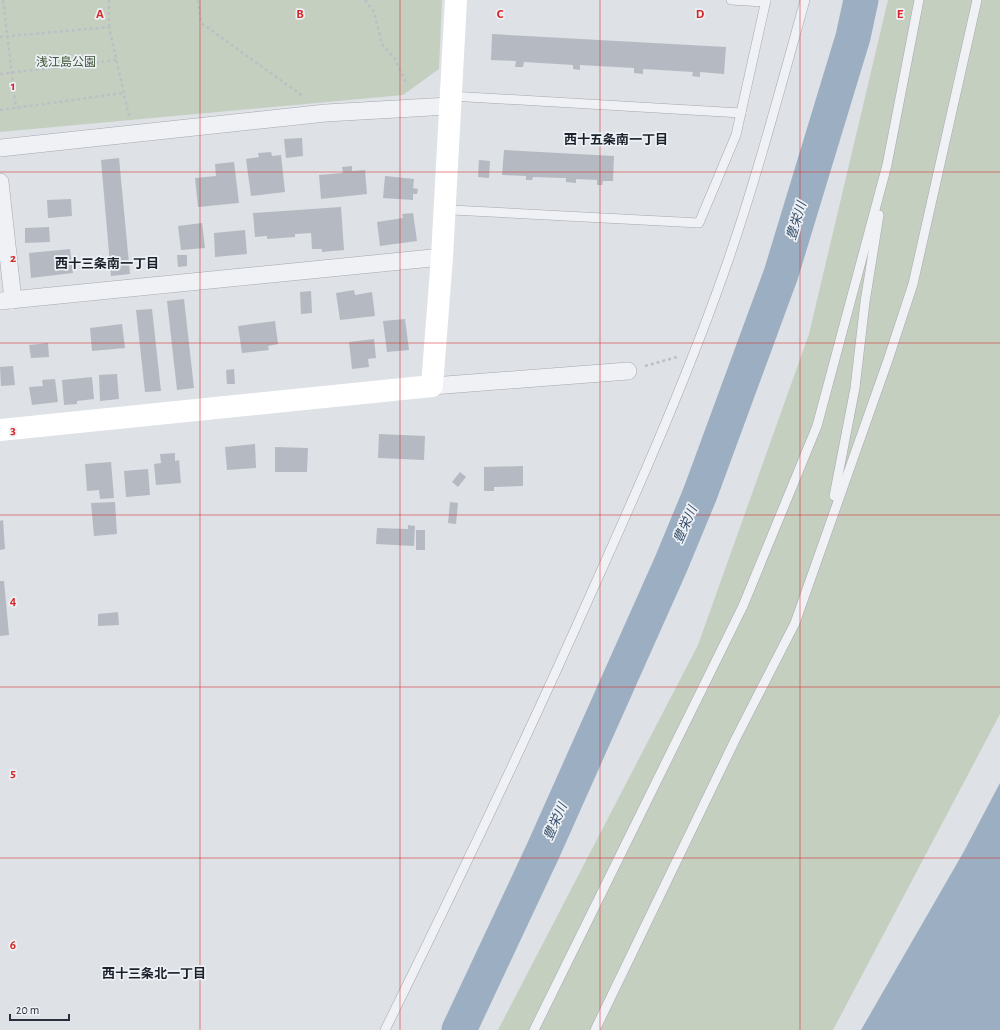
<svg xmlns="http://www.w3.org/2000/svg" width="1000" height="1030" font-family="'Alegreya Sans','Noto Sans JP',sans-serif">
<rect width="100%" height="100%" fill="#dee1e6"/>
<g fill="#c4cfc0">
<polygon points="0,0 442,0 439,69 403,95 0,132"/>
<polygon points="888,0 1000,0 1000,714 833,1030 498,1030 698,645 809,334"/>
</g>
<polygon fill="#9cafc2" points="1000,783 1000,1030 861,1030 963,853"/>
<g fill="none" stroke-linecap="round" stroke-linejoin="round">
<polyline stroke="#9cafc2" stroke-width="35" points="459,1030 543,851 671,564 700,494 781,274 853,37 861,0"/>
</g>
<g fill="#b5bac2">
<polygon points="492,34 726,47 724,74 700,72 700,77 692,76 693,72 643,69 643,74 634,73 634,68 580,65 580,70 573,69 573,65 524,62 523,67 515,67 516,61 491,60"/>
<polygon points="302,138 303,156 286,158 284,139"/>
<polygon points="504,150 614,156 613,181 603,181 602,185 597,185 597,180 576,179 576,183 566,182 566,178 533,177 532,180 526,180 526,176 502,175"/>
<polygon points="271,152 272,156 281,155 285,192 251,196 246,159 259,157 258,153"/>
<polygon points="119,158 130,274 111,276 101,160"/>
<polygon points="479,160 490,161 489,178 478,177"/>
<polygon points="234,162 239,203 198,207 195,178 216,176 215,164"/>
<polygon points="352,166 352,171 365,170 367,194 321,199 319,175 343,173 342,167"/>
<polygon points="385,176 414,179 413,188 418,189 417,194 413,194 413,200 383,198"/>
<polygon points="71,199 72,216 48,218 47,200"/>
<polygon points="341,207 344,250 322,252 322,249 312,249 311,233 295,234 295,237 267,239 267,236 255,237 253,213"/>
<polygon points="413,213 417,241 380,246 377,222 403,218 402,214"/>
<polygon points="202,223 205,248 181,250 178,226"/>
<polygon points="49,227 50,242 25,243 25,228"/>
<polygon points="245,230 247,254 215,257 214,233"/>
<polygon points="70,249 73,273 31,278 29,253"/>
<polygon points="177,255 187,255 187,266 178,267"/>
<polygon points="354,290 355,295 372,292 375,316 340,320 336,293"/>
<polygon points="311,291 312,313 301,314 300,292"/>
<polygon points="184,299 194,388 177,390 167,301"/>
<polygon points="152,309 161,391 145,392 136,310"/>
<polygon points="405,319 409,350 387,352 383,321"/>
<polygon points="275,321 278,344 268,346 269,350 242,353 238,326"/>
<polygon points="122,324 125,348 92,351 90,328"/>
<polygon points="374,339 376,358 368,359 369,367 352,369 349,342"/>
<polygon points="48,343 49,357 31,358 29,345"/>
<polygon points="13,366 15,385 1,386 0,367"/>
<polygon points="234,369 235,384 227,384 226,370"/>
<polygon points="117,374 119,399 100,401 99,375"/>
<polygon points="92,377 94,399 77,401 77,404 64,405 62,380"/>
<polygon points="55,379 58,402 32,405 29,387 43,386 42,380"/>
<polygon points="379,434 425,436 424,460 378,458"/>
<polygon points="255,444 256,468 227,470 225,447"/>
<polygon points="275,447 308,448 307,472 275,472"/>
<polygon points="175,453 175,461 179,460 181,483 156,485 154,464 161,463 160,454"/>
<polygon points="111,462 114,498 100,499 99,490 87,491 85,464"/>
<polygon points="523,466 523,486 494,487 494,491 484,491 484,467"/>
<polygon points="148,469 150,495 126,497 124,471"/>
<polygon points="460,472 466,477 458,487 452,482"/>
<polygon points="115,502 117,534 94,536 91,503"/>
<polygon points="450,502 458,503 456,524 448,523"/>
<polygon points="3,520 5,549 0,550 0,521"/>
<polygon points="408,525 415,526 414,546 376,544 377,528 408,529"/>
<rect x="416" y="530" width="9" height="20"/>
<polygon points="0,581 4,581 9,635 0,636"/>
<polygon points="118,612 119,625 98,626 98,614"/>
</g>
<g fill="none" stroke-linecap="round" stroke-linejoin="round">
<defs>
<g id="lane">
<polyline points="731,0 766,2"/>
<polyline points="451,96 741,113"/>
<polyline points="452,210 699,223 736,135 766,0"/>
<polyline points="834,496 855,388 865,302 879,215"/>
<path d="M 385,1030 C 457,884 527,738 593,589 C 642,480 690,371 729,258 C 758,173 781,86 805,0"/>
<polyline points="534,1030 743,606 817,426 887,165 919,0"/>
<polyline points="595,1030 735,740 795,623 888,360 913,284 977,0"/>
</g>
<g id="street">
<polyline points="0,148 326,113 449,106"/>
<polyline points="0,182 13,300"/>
<polyline points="0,301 442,257"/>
<polyline points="432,386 628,371"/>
</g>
</defs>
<use href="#lane" stroke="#a4a8af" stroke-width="10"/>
<use href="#street" stroke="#a4a8af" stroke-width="18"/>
<g stroke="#bcbfc4" stroke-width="2.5" stroke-dasharray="3 3" stroke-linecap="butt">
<polyline points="3,0 16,108"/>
<polyline points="109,0 109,27"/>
<polyline points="198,0 201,23 304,97"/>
<polyline points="365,0 374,12 382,44 395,59 407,85"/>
<polyline points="0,37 109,27 129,116"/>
<polyline points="0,74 116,60"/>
<polyline points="0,110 124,93"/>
<polyline points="645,366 677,357"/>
</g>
<use href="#lane" stroke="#f0f1f4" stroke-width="9"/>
<use href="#street" stroke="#f0f1f4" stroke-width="17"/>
<polyline stroke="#fff" stroke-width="22" points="0,430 432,386 442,257 456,0"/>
</g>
<path fill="none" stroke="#d62828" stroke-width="1" stroke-opacity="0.55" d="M 200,0 L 200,1030M 400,0 L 400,1030M 600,0 L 600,1030M 800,0 L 800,1030M 0,172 L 1000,172M 0,343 L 1000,343M 0,515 L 1000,515M 0,687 L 1000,687M 0,858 L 1000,858"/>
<g text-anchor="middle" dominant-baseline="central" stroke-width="3.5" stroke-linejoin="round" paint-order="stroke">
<g font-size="12" fill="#3e5537" stroke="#edf0f4">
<text x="66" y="62">浅江島公園</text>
</g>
<g font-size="13" font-weight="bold" fill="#1b212b" stroke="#edf0f4">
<text x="616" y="140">西十五条南一丁目</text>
<text x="107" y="264">西十三条南一丁目</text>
<text x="154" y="974">西十三条北一丁目</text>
</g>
<g font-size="13" font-style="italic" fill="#374f6a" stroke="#edf0f4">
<text transform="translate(797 221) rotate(-73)">豊栄川</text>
<text transform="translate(686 525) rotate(-66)">豊栄川</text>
<text transform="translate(556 822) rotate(-66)">豊栄川</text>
</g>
</g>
<g font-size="13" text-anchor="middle" font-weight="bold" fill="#d62828" stroke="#edf0f4" stroke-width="3.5" stroke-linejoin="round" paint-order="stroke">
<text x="100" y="18">A</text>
<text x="300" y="18">B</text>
<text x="500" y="18">C</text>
<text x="700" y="18">D</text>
<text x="900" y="18">E</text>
<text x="13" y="90">1</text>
<text x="13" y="262">2</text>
<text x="13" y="434">3</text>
<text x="13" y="605">4</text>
<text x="13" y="777">5</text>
<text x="13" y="949">6</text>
</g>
<path d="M10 1014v6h59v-6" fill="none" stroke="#292f3b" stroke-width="2"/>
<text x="16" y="1014" font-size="12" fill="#292f3b" stroke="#edf0f4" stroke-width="3" paint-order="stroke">20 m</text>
</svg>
